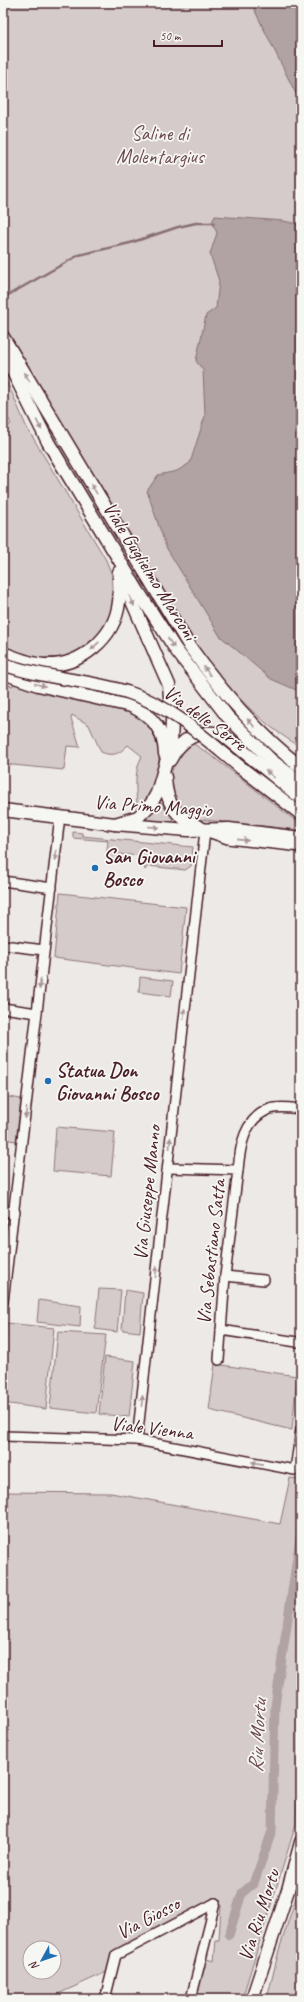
<svg xmlns="http://www.w3.org/2000/svg" width="304" height="2002" font-family="Caveat,sans-serif">
<rect width="100%" height="100%" fill="#ece9e6"/>
<filter id="ink" filterUnits="userSpaceOnUse"><feTurbulence type="fractalNoise" baseFrequency=".025" numOctaves="2"/><feDisplacementMap in="SourceGraphic" scale="8" xChannelSelector="R" yChannelSelector="G"/><feConvolveMatrix kernelMatrix="1 2 1 2 8 2 1 2 1" color-interpolation-filters="sRGB"/></filter>
<g filter="url(#ink)">
<g fill="#d4cbca" stroke="#8f757a" fill-rule="evenodd">
<path d="M 3,3 L 301,3 L 301,747 C 248,717 213,670 180,621 L 3,323 Z"/>
<polygon points="3,375 13,395 26,426 106,560 113,578 114,591 112,615 105,629 88,647 67,657 54,658 38,658 3,647 3,429 11,424 3,407"/>
<path d="M 18,682 L 132,712 C 173,728 161,784 138,812 C 136,794 133,772 142,756 L 128,745 C 119,754 113,757 101,752 L 89,725 L 72,715 L 71,718 L 80,747 L 67,746 L 64,770 L 3,764 L 3,683 L 12,686 Z"/>
<path d="M 191,742 L 212,756 L 301,825 L 301,830 L 196,819 L 180,811 C 178,805 173,798 171,791 C 167,773 178,754 191,742 Z"/>
<polygon points="160,801 173,819 172,822 145,822 144,818"/>
<polygon points="73,832 82,833 82,836 193,847 191,866 185,870 148,866 145,870 141,856 118,854 121,861 106,859 108,841 73,838"/>
<polygon points="60,893 186,907 179,974 54,958"/>
<polygon points="140,977 173,981 171,996 139,992"/>
<polygon points="3,1096 21,1099 16,1141 3,1139"/>
<polygon points="56,1127 115,1132 111,1176 53,1171"/>
<polygon points="99,1289 121,1290 117,1332 95,1329"/>
<polygon points="125,1290 143,1293 140,1332 122,1330"/>
<polygon points="39,1300 81,1306 80,1327 37,1322"/>
<polygon points="7,1323 54,1328 46,1409 3,1403 3,1366"/>
<polygon points="58,1332 106,1335 96,1413 50,1408"/>
<polygon points="105,1357 135,1361 129,1417 99,1414"/>
<polygon points="215,1364 297,1376 292,1430 209,1410"/>
<path d="M 301,1468 L 301,1793 L 297,1798 L 296,1824 L 242,1999 L 195,1999 L 206,1959 L 214,1961 L 216,1940 L 219,1940 L 221,1905 L 216,1899 L 157,1928 L 114,1952 L 109,1971 L 47,1999 L 3,1999 L 3,1492 L 111,1493 L 280,1524 L 290,1478 L 299,1479 ZM 30,1948 L 54,1948 L 54,1972 L 30,1972 Z"/>
<polygon points="301,1882 301,1999 267,1999 279,1950"/>
</g>
<g fill="#b1a2a3" stroke="#886e73">
<polygon points="251,3 301,3 301,104"/>
<polygon points="215,216 284,221 301,225 301,692 271,679 220,636 166,547 147,491 158,475 177,471 190,463 205,416 203,370 196,361 206,315 216,308 219,281 210,254 217,233 212,222"/>
</g>
<g fill="none" stroke-linecap="round" stroke-linejoin="round">
<polyline stroke="#886e73" stroke-width="2.5" points="3,298 79,255 130,243 178,227 196,223 214,223"/>
<polyline stroke="#b1a2a3" stroke-width="9" points="229,1935 242,1893 254,1883 272,1831 275,1706 301,1530"/>
<defs>
<g id="street">
<polyline points="3,881 52,888"/>
<polyline points="3,945 44,950"/>
<polyline points="3,1008 37,1013"/>
<polyline points="168,1168 238,1170 225,1276 219,1360"/>
<path d="M 238,1170 C 240,1147 244,1118 270,1109 C 279,1106 291,1108 301,1109"/>
<polyline points="3,1211 15,1212"/>
<polyline points="225,1276 264,1280"/>
<polyline points="3,1302 60,816"/>
<polyline points="221,1330 297,1342"/>
<polyline points="3,1436 137,1440 295,1470 301,1429"/>
<polyline points="137,1440 205,831 228,839 301,847"/>
<polyline points="105,1999 116,1955 215,1903"/>
<polyline points="191,1999 215,1903"/>
</g>
<g id="secondary">
<path d="M 3,337 L 190,647 C 222,692 257,733 301,767"/>
<polyline points="3,352 48,442 138,591 176,650 227,716 271,760 301,783"/>
<path d="M 3,653 C 16,658 30,664 44,665 C 80,667 115,638 119,602 C 120,594 119,585 119,577"/>
<path d="M 3,673 L 38,685 L 131,706 C 153,716 164,730 165,754"/>
<path d="M 170,760 C 181,738 199,729 222,734 L 301,798"/>
<polyline points="240,767 301,814"/>
<path d="M 165,777 C 166,805 176,817 201,828"/>
<polyline points="3,810 115,824 188,830 229,829 301,838"/>
<polyline points="115,824 138,817 151,804 157,793 171,745 172,720 169,685 119,572"/>
<polyline points="252,1999 288,1890 301,1842"/>
</g>
</defs>
<use href="#street" stroke="#4a1f2b" stroke-width="12"/>
<use href="#secondary" stroke="#4a1f2b" stroke-width="15"/>
<use href="#street" stroke="#f6f6f2" stroke-width="9"/>
<use href="#secondary" stroke="#f6f6f2" stroke-width="12"/>
<defs>
<path id="secondary-bridge" d="M 3,664 C 44,679 88,679 130,693 C 172,707 206,739 240,767"/>
</defs>
<use href="#secondary-bridge" stroke="#4a1f2b" stroke-width="15" stroke-linecap="butt"/>
<use href="#secondary-bridge" stroke="#f6f6f2" stroke-width="12"/>
</g>
<defs><path id="oneway-solid" d="M-6-.8H1V-3.2L6.5 0L1 3.2V.8H-6Z"/></defs>
<g fill="#a99598">
<use href="#oneway-solid" transform="translate(27 377) rotate(-121)"/>
<use href="#oneway-solid" transform="translate(39 425) rotate(63)"/>
<use href="#oneway-solid" transform="translate(94 489) rotate(-121)"/>
<use href="#oneway-solid" transform="translate(132 601) rotate(66)"/>
<use href="#oneway-solid" transform="translate(171 643) rotate(57)"/>
<use href="#oneway-solid" transform="translate(95 646) rotate(136)"/>
<use href="#oneway-solid" transform="translate(207 671) rotate(-126)"/>
<use href="#oneway-solid" transform="translate(40 685) rotate(14)"/>
<use href="#oneway-solid" transform="translate(251 723) rotate(-133)"/>
<use href="#oneway-solid" transform="translate(270 774) rotate(-140)"/>
<use href="#oneway-solid" transform="translate(154 827) rotate(5)"/>
<use href="#oneway-solid" transform="translate(243 840) rotate(6)"/>
<use href="#oneway-solid" transform="translate(56 855) rotate(97)"/>
<use href="#oneway-solid" transform="translate(40 984) rotate(96)"/>
<use href="#oneway-solid" transform="translate(184 1014) rotate(-84)"/>
<use href="#oneway-solid" transform="translate(26 1113) rotate(96)"/>
<use href="#oneway-solid" transform="translate(170 1143) rotate(-85)"/>
<use href="#oneway-solid" transform="translate(156 1272) rotate(-84)"/>
<use href="#oneway-solid" transform="translate(142 1401) rotate(-84)"/>
<use href="#oneway-solid" transform="translate(257 1463) rotate(-169)"/>
</g>
</g>
<g fill="#1f6fb2" stroke="#f6f6f2" stroke-width="1.5">
<circle cx="95" cy="868" r="4"/>
<circle cx="48" cy="1081" r="4"/>
</g>
<g text-anchor="middle" dominant-baseline="central" stroke-width="3.5" stroke-linejoin="round" paint-order="stroke">
<g font-size="20" fill="#6c4a53" stroke="#f6f6f2">
<text x="160" y="133">Saline di<tspan x="160" dy="23">Molentargius</tspan></text>
</g>
<g font-size="20" fill="#4a1f2b" stroke="#f6f6f2">
<text transform="translate(150 571) rotate(58)">Viale Guglielmo Marconi</text>
<text transform="translate(205 718) rotate(36)">Via delle Serre</text>
<text transform="translate(153 806) rotate(4)">Via Primo Maggio</text>
<text transform="translate(147 1193) rotate(-84)">Via Giuseppe Manno</text>
<text transform="translate(211 1252) rotate(-84)">Via Sebastiano Satta</text>
<text transform="translate(152 1428) rotate(7)">Viale Vienna</text>
<text transform="translate(259 1915) rotate(-72)">Via Riu Mortu</text>
<text transform="translate(148 1918) rotate(-28)">Via Giosso</text>
</g>
<g font-size="20" font-weight="bold" fill="#4a1f2b" stroke="#f6f6f2" text-anchor="start">
<text x="103" y="856">San Giovanni<tspan x="103" dy="23">Bosco</tspan></text>
<text x="56" y="1070">Statua Don<tspan x="56" dy="23">Giovanni Bosco</tspan></text>
</g>
<g font-size="21" font-style="italic" fill="#6e4d55" stroke="#f6f6f2">
<text transform="translate(257 1736) rotate(-87)">Riu Mortu</text>
</g>
</g>
<rect width="304" height="2002" fill="none" stroke="#f6f6f2" stroke-width="16"/>
<rect x="8" y="8" width="288" height="1986" fill="none" stroke="#4a1f2b" stroke-width="1.5" filter="url(#ink)"/>
<g transform="translate(42 1960) rotate(230)"><circle r="19" fill="#f6f6f2" stroke="#b1a0a2"/>
<path d="M0-3L7 15L0 10L-7 15Z" fill="#1f6fb2"/>
<text y="-6" font-size="11" font-weight="bold" text-anchor="middle" fill="#4a1f2b">N</text>
</g>
<path d="M154 40v6h68v-6" fill="none" stroke="#4a1f2b" stroke-width="2"/>
<text x="160" y="40" font-size="12" fill="#4a1f2b" stroke="#f6f6f2" stroke-width="3" paint-order="stroke">50 m</text>
</svg>
